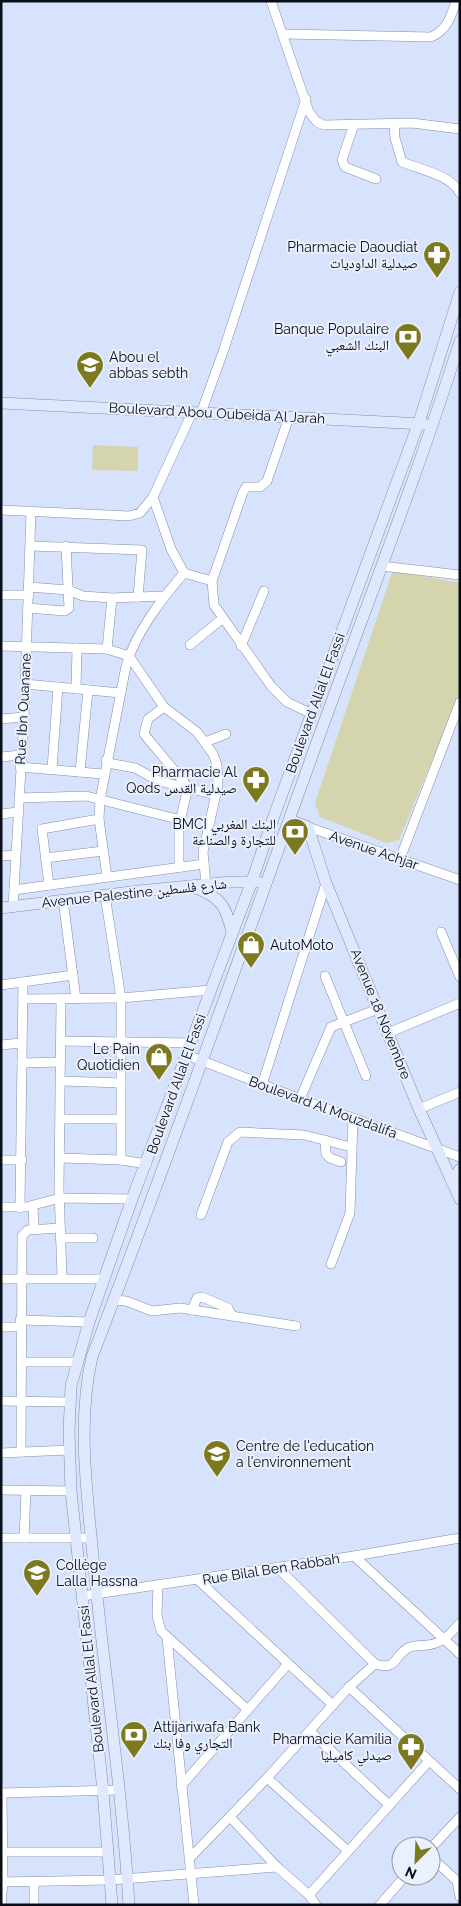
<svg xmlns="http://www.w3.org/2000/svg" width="461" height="1906" font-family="Raleway,'Noto Naskh Arabic',sans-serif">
<rect width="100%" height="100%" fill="#d7e3fc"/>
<g fill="#d4d4af">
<polygon points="93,445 138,447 138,471 92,470"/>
<polygon points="393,570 460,583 460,693 399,840 386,843 320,817 315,803"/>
</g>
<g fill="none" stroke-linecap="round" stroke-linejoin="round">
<defs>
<g id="street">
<polyline points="271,1 309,112 317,122 324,125 412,123 460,129"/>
<path d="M 284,34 L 431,37 C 447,30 451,17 456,1"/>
<path d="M 394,123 L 395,138 L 402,162 C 419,169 451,175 460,193"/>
<polyline points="354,124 342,160 345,167 376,179"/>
<polyline points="201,413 223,352 306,99"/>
<polyline points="1,510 129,516 140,513 153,497 192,413"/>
<polyline points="31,546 142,550 138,597"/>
<polyline points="381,566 460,575"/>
<polyline points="184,573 212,581 214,605 271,686 287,702 312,714"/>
<polyline points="212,581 243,492 246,487 260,487 267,481 289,417"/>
<polyline points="29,587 68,590 83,596 112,598 164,596"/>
<polyline points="1,595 29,595"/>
<polyline points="28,608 65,611 69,608 66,546"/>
<polyline points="190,645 223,618"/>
<polyline points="1,646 107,649 129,656 164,707 197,732 213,754 217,765 218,785 203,852 206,885"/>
<polyline points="241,646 264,591"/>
<polyline points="107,649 112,598"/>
<polyline points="25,684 121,693"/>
<polyline points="76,689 77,648"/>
<polyline points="164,707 148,719 144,734 188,787 179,826 179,862 181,867"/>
<polyline points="1,719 24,717"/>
<polyline points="205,742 226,734"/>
<polyline points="1,757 21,755"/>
<polyline points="106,760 108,763 135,768 159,781 216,795"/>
<polyline points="20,767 103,774"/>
<polyline points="52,769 58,687"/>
<polyline points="80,772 88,690"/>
<polyline points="19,798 86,796 181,820"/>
<polyline points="1,814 18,812"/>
<polyline points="308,827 460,880"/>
<polyline points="1,856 15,855"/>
<polyline points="45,858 103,851"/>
<polyline points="400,859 460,702"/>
<path d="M 107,877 L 99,819 L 100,800 L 126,666 C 136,632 161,600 184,573 L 171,549 L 153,497"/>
<polyline points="49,885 42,829 99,819"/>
<polyline points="14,890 204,864"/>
<polyline points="105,895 121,998 121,1160"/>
<polyline points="63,900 76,999"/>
<polyline points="13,907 24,717 31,512"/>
<polyline points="441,932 460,977"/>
<polyline points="325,976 366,1076"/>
<polyline points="1,985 73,975"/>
<polyline points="23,999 121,998 211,990"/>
<polyline points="61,999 59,1188 62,1278"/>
<polyline points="388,1033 460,1003"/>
<polyline points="61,1041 191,1043"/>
<polyline points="1,1045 21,1043"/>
<polyline points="187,1055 300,1099 460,1157"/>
<polyline points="22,1063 61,1062"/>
<polyline points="62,1081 121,1083"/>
<polyline points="262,1085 326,883"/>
<polyline points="300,1099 331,1027 378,1009"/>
<polyline points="419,1109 460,1092"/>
<polyline points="61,1119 120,1119"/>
<polyline points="325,1140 326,1154 330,1158 341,1162"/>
<polyline points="61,1158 121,1160 147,1164"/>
<polyline points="1,1160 22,1160"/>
<polyline points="33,1206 34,1229"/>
<polyline points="1,1207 26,1207 60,1198 132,1199"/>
<polyline points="20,1208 23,982"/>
<polyline points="201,1215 228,1142 240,1132 304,1135 351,1147"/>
<polyline points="60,1238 93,1238"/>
<polyline points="331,1264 350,1213 353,1119"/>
<polyline points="1,1279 104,1279"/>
<polyline points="114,1300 126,1301 152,1311 180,1308 296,1326"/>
<polyline points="192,1310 197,1298 202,1297 228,1308 232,1316"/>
<polyline points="20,1320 89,1322"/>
<polyline points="1,1327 21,1327"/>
<polyline points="21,1362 77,1362"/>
<polyline points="1,1401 69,1402"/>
<polyline points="21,1452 22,1236 28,1230 60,1228"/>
<polyline points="1,1453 69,1450"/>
<polyline points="1,1490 71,1491"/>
<polyline points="1,1538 91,1538"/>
<polyline points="24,1538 26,1492"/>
<polyline points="354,1556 460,1654"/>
<path d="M 277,1567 L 375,1664 C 398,1671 393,1656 408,1648 C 414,1645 421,1646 428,1645 C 443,1643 450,1634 460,1623"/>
<polyline points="198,1580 333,1705"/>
<polyline points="158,1585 157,1616 161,1631 248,1710"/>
<polyline points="82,1596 354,1556 460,1538"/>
<polyline points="167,1638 194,1905"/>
<polyline points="349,1687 460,1789"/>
<polyline points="310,1731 388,1804"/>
<polyline points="267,1778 347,1850"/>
<polyline points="181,1786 288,1664"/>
<polyline points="1,1793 119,1790"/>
<polyline points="230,1817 277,1867 309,1895 316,1905"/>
<polyline points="431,1848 460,1817"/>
<polyline points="1,1852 107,1852"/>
<polyline points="431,1857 457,1881 460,1897"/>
<polyline points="189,1859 267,1778 349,1687 375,1664"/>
<polyline points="1,1882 110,1880 277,1867"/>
<polyline points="34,1882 34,1905"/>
<polyline points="309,1895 429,1761"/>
<polyline points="1,1905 3,1882 2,1793"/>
<polyline points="380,1905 405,1876"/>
</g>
<g id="secondary">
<polyline points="1,403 424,424"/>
<polyline points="289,820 308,827 326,883 419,1109 460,1199"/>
<path d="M 196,888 C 221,897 226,907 232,932"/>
<polyline points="1,908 139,891 231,882 258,882"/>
<polyline points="452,1183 460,1169"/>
<polyline points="112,1905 103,1791 71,1491 69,1432 71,1386 89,1322 132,1199 252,881 275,813 419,422 460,292"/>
<path d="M 129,1905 C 122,1788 104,1673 93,1557 C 87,1491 77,1423 92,1357 C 167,1163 236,966 307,770 C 358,627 414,486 460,341"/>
</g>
</defs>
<use href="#street" stroke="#818fac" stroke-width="10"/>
<use href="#secondary" stroke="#818fac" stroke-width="12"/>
<use href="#street" stroke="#fff" stroke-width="9"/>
<use href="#secondary" stroke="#dfe8fc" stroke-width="11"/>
</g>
<defs>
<symbol id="pharmacy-pin" viewBox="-11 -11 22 30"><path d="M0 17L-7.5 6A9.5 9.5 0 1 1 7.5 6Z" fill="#7d791f" stroke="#eaf0fd"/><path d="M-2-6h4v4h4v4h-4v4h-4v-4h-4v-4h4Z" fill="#fff"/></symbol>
<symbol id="bank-pin" viewBox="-11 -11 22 30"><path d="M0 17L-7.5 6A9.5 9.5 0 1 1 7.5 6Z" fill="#7d791f" stroke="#eaf0fd"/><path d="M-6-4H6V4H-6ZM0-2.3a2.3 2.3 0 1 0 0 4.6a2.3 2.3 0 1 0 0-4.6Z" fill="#fff"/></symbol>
<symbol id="school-pin" viewBox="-11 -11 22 30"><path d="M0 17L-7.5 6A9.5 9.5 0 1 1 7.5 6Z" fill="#7d791f" stroke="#eaf0fd"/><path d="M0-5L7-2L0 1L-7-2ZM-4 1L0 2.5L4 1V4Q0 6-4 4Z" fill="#fff"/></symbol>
<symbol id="shop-pin" viewBox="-11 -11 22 30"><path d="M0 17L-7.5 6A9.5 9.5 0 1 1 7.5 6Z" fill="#7d791f" stroke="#eaf0fd"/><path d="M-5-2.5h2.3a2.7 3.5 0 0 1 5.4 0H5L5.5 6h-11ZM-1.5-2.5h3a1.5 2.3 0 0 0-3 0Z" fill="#fff"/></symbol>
</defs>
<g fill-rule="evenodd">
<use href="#pharmacy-pin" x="421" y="239" width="32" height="43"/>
<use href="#bank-pin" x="392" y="321" width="32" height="43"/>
<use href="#school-pin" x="74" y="349" width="32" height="43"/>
<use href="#pharmacy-pin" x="240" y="764" width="32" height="43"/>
<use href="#bank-pin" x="279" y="816" width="32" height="43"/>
<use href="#shop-pin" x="235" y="929" width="32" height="43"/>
<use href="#shop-pin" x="143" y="1041" width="32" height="43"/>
<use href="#school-pin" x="201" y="1438" width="32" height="43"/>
<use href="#school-pin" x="21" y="1557" width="32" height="43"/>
<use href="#bank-pin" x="118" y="1719" width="32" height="43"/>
<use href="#pharmacy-pin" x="395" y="1731" width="32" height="43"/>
</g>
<g text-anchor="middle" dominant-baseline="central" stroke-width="4" stroke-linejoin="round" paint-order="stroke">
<g font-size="14" fill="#090e18" stroke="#eaf0fd" text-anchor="end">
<text x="418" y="247">Pharmacie Daoudiat<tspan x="418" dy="16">صيدلية الداوديات</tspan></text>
<text x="389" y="329">Banque Populaire<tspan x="389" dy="16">البنك الشعبي</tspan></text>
<text x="109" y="357" text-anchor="start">Abou el<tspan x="109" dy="16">abbas sebth</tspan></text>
<text x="237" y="772">Pharmacie Al<tspan x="237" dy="16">Qods صيدلية القدس</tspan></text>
<text x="276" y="824">BMCI البنك المغربي<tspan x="276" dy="16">للتجارة والصناعة</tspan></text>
<text x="270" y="945" text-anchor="start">AutoMoto</text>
<text x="140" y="1049">Le Pain<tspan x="140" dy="16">Quotidien</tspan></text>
<text x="236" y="1446" text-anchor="start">Centre de l'education<tspan x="236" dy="16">a l'environnement</tspan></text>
<text x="56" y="1565" text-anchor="start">Collège<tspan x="56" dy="16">Lalla Hassna</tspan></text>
<text x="153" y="1727" text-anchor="start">Attijariwafa Bank<tspan x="153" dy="16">التجاري وفا بنك</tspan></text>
<text x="392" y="1739">Pharmacie Kamilia<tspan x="392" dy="16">صيدلي كاميليا</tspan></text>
</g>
<g font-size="14" fill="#090e18" stroke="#eaf0fd">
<text transform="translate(217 413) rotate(3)">Boulevard Abou Oubeida Al Jarah</text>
<text transform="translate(315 703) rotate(-70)">Boulevard Allal El Fassi</text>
<text transform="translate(23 709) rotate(-87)">Rue Ibn Ouanane</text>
<text transform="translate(374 850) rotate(19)">Avenue Achjar</text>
<text transform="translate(134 893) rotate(-6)">Avenue Palestine شارع فلسطين</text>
<text transform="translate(381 1014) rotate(68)">Avenue 18 Novembre</text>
<text transform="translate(176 1084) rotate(-70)">Boulevard Allal El Fassi</text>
<text transform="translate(323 1107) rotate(20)">Boulevard Al Mouzdalifa</text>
<text transform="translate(271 1569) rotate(-9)">Rue Bilal Ben Rabbah</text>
<text transform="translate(91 1679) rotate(-96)">Boulevard Allal El Fassi</text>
</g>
</g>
<rect width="461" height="1906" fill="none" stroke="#090e18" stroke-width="5"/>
<g transform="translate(416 1861) rotate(204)"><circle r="24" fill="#eaf0fd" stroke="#9096a1"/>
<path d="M0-4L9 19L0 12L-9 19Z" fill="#7d791f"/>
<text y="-8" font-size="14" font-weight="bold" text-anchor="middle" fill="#090e18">N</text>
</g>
</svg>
